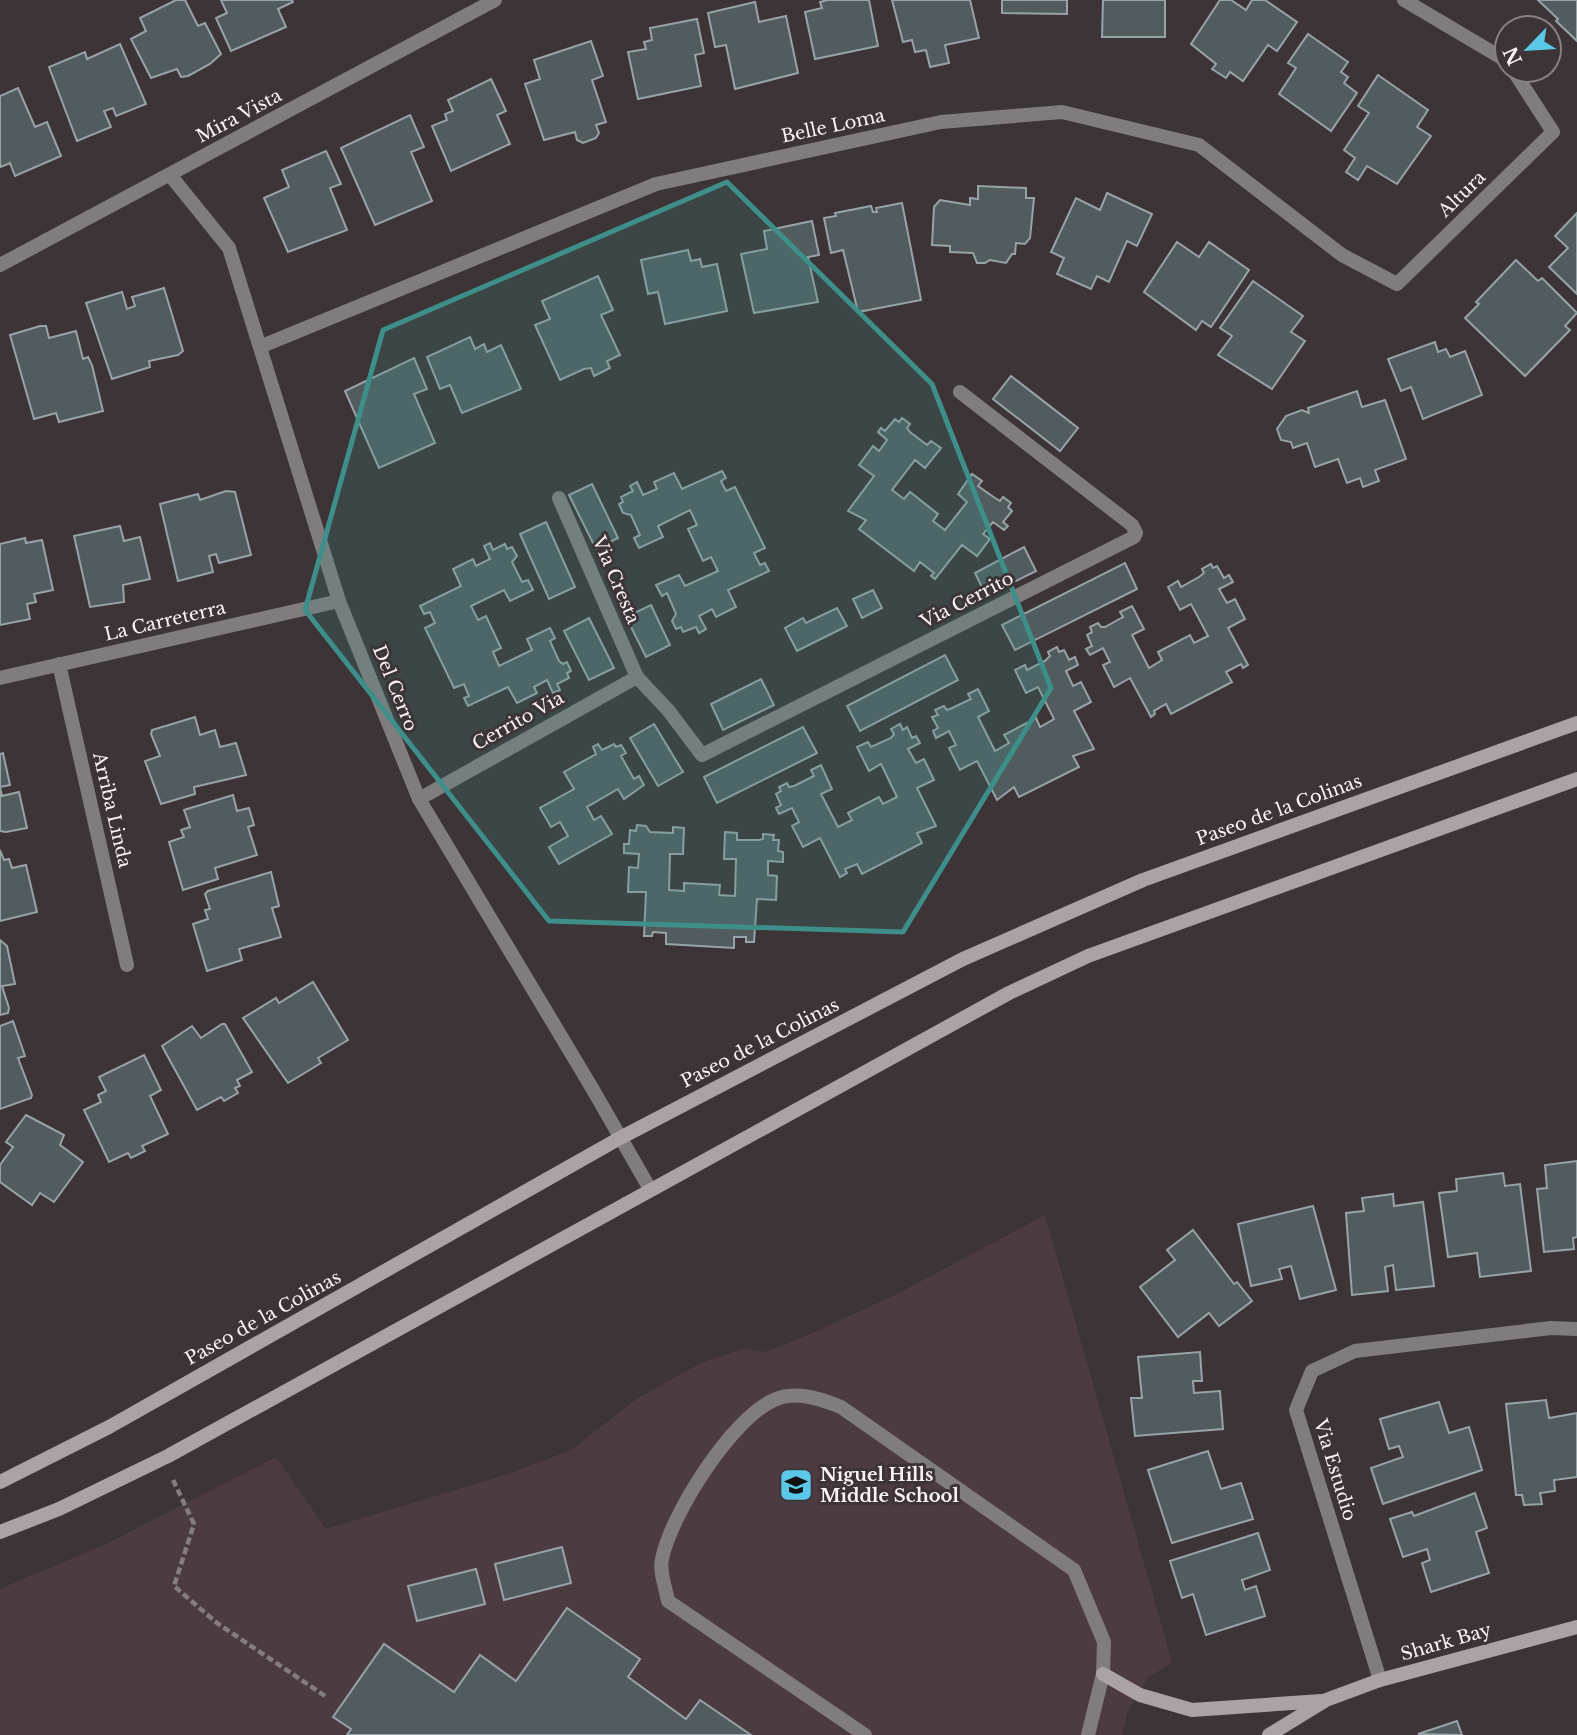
<svg xmlns="http://www.w3.org/2000/svg" width="1577" height="1735" font-family="'Libre Baskerville',serif">
<rect width="100%" height="100%" fill="#3d3437"/>
<polygon fill="#4c3c41" points="1045,1215 1172,1662 1148,1678 1128,1710 1122,1735 0,1735 0,1589 108,1543 276,1457 326,1529 508,1474 571,1450 638,1398 701,1363 742,1349 765,1352 808,1335 897,1294"/>
<g fill="#525c5f" stroke="#98a3a7" stroke-width="2">
<polygon points="176,0 185,0 198,26 205,23 221,54 210,64 188,76 181,77 177,69 151,78 131,39 146,31 140,18"/>
<polygon points="221,0 292,0 293,2 278,9 286,27 231,51 216,18 227,13"/>
<polygon points="827,0 869,0 878,46 815,59 805,12 822,8 820,2"/>
<polygon points="892,0 970,0 979,38 945,45 949,63 930,67 926,50 915,52 912,40 903,42"/>
<polygon points="1002,0 1067,0 1067,14 1002,13"/>
<polygon points="1103,0 1165,0 1165,37 1102,37"/>
<polygon points="1220,0 1231,0 1246,10 1252,0 1265,0 1297,22 1277,51 1268,45 1243,81 1230,72 1226,78 1212,69 1216,64 1191,44"/>
<polygon points="1538,0 1577,0 1577,41 1556,21 1558,19"/>
<polygon points="755,2 759,22 786,16 798,73 735,89 726,45 715,47 708,13"/>
<polygon points="697,19 704,53 695,55 701,86 638,99 628,52 646,49 644,42 652,40 650,28"/>
<polygon points="1308,34 1348,62 1341,72 1348,77 1344,83 1357,93 1331,131 1279,94 1296,68 1288,63"/>
<polygon points="591,41 603,76 592,80 606,122 596,125 599,133 596,138 583,143 577,140 575,132 544,140 525,84 540,79 534,60"/>
<polygon points="120,44 146,104 116,116 113,108 104,111 111,127 77,141 49,67 85,52 87,59"/>
<polygon points="1378,75 1428,110 1417,127 1431,136 1397,184 1367,166 1358,180 1346,172 1355,158 1344,150 1369,113 1358,106"/>
<polygon points="491,79 506,111 497,115 510,144 451,171 432,126 447,120 445,114 453,111 448,100"/>
<polygon points="18,88 35,127 47,122 61,156 15,176 10,163 1,167 0,164 0,96"/>
<polygon points="410,115 424,147 411,152 432,201 375,225 341,148"/>
<polygon points="326,151 341,184 330,188 347,230 288,252 264,198 289,187 282,170"/>
<polygon points="978,186 1026,188 1026,198 1034,198 1030,238 1025,244 1016,243 1015,254 1012,254 1006,263 990,260 985,263 977,263 973,253 950,252 950,246 932,245 934,207 940,200 970,205 970,198 978,199"/>
<polygon points="1107,193 1152,214 1137,246 1127,241 1109,282 1097,276 1091,289 1057,274 1064,258 1051,252 1076,198 1100,210"/>
<polygon points="902,203 921,300 858,312 843,250 831,253 824,218 836,216 835,213 871,206 873,212 877,212 876,208"/>
<polygon points="1577,213 1577,294 1549,267 1568,248 1555,236"/>
<polygon points="812,221 819,255 808,257 818,302 754,313 741,254 767,249 764,231"/>
<polygon points="1177,242 1199,257 1209,242 1249,270 1211,327 1202,321 1196,330 1144,292"/>
<polygon points="688,250 691,261 700,259 702,267 717,264 727,311 665,324 658,292 648,294 641,260"/>
<polygon points="1516,260 1538,281 1542,278 1577,313 1565,326 1570,330 1525,376 1465,318 1479,304 1476,302"/>
<polygon points="598,276 613,310 601,315 620,355 607,361 610,368 594,376 591,368 584,369 560,380 535,325 550,319 542,301"/>
<polygon points="1253,281 1303,316 1291,332 1305,341 1272,389 1218,355 1232,336 1220,328"/>
<polygon points="164,288 183,351 178,355 149,361 150,367 112,379 86,303 122,292 127,309 135,306 132,297"/>
<polygon points="40,326 46,326 49,338 76,331 83,359 88,357 92,365 103,411 59,422 56,413 34,419 10,335"/>
<polygon points="470,337 475,349 484,344 487,352 501,345 521,389 462,413 450,385 440,389 427,357"/>
<polygon points="1435,342 1438,352 1446,349 1450,357 1465,351 1482,395 1423,419 1411,387 1401,391 1388,359"/>
<polygon points="414,358 427,389 414,394 435,443 379,468 345,391"/>
<polygon points="1011,376 1078,428 1060,451 993,399"/>
<polygon points="1357,391 1362,407 1385,400 1406,459 1375,470 1379,481 1363,487 1360,478 1347,483 1338,459 1315,467 1307,443 1293,448 1291,442 1281,440 1277,429 1286,416 1302,410 1309,413 1308,408"/>
<polygon points="902,418 910,424 907,428 910,432 927,445 931,441 941,448 925,468 915,460 892,490 904,499 910,492 938,514 933,521 945,530 967,502 958,494 972,474 982,481 978,486 995,498 1000,501 1003,497 1011,503 1008,507 1012,511 1003,522 1008,526 1004,530 993,522 983,534 990,539 977,556 962,545 935,579 931,576 934,573 920,562 914,571 859,529 866,520 848,511 874,476 859,465 873,446 879,451 887,440 878,432 881,428 885,431 895,419 899,422"/>
<polygon points="722,471 726,478 721,481 726,491 735,487 765,548 754,553 760,565 765,563 769,571 728,590 736,607 716,617 712,609 699,616 706,629 699,633 696,627 683,632 681,627 676,629 672,621 676,614 667,593 662,596 656,585 679,575 685,586 718,571 711,557 703,561 688,529 697,525 690,510 658,526 663,537 639,548 634,538 640,535 631,515 623,513 619,504 623,502 621,497 633,491 630,486 637,482 643,495 657,489 654,482 674,473 682,489"/>
<polygon points="592,484 618,538 596,549 569,495"/>
<polygon points="226,491 235,492 251,555 219,563 216,554 209,556 213,572 178,581 160,504 198,494 200,500"/>
<polygon points="546,522 575,587 549,599 520,534"/>
<polygon points="120,526 124,541 140,537 150,579 123,585 124,602 90,607 74,536"/>
<polygon points="25,538 26,543 42,540 53,590 34,594 36,602 27,604 30,619 0,625 0,544"/>
<polygon points="490,543 493,550 505,544 507,549 512,547 517,556 512,562 522,582 528,580 533,590 510,601 504,590 471,606 478,620 486,616 501,648 493,652 499,666 532,650 527,639 550,628 555,638 550,641 559,661 563,664 567,662 571,671 567,673 569,678 557,684 560,690 553,693 547,680 534,687 537,693 517,703 508,687 468,706 464,698 469,696 464,684 454,688 425,628 435,623 430,612 424,614 420,606 461,586 453,569 473,559 476,566 490,559 484,546"/>
<polygon points="1024,547 1036,571 986,596 975,573"/>
<polygon points="1125,563 1137,589 1015,650 1002,625"/>
<polygon points="1211,564 1213,568 1217,566 1224,578 1229,575 1233,582 1219,589 1227,603 1235,599 1245,619 1228,628 1248,665 1243,668 1241,664 1226,672 1232,682 1171,714 1166,704 1154,711 1155,714 1151,717 1130,678 1114,687 1103,665 1110,662 1103,648 1090,655 1086,649 1092,646 1087,635 1092,632 1090,627 1098,623 1101,627 1105,627 1123,617 1120,612 1132,606 1144,629 1132,635 1149,668 1162,660 1158,652 1190,635 1194,643 1208,636 1191,604 1180,610 1168,587 1178,581 1181,587 1199,577 1204,573 1202,569"/>
<polygon points="873,590 882,608 862,618 853,599"/>
<polygon points="651,605 670,645 646,657 626,617"/>
<polygon points="837,608 847,626 797,651 785,628 803,618 806,623"/>
<polygon points="589,618 614,668 589,680 564,631"/>
<polygon points="1057,647 1059,652 1064,650 1069,660 1075,657 1078,665 1066,671 1073,686 1081,682 1091,702 1074,711 1094,749 1073,756 1079,767 1019,797 1014,787 997,800 977,761 960,770 949,748 956,745 949,731 936,738 933,731 938,728 932,717 938,715 935,710 944,706 947,710 950,709 971,699 968,694 978,689 989,711 978,717 995,751 1009,743 1004,735 1036,718 1040,727 1054,719 1038,687 1026,693 1015,670 1025,665 1027,670 1045,661 1050,656 1048,652"/>
<polygon points="945,655 958,680 860,731 847,706"/>
<polygon points="761,679 774,705 723,730 711,704"/>
<polygon points="195,717 200,735 215,730 220,747 236,743 246,775 194,787 195,794 161,804 145,761 160,756 151,734 152,730"/>
<polygon points="654,724 683,772 658,786 630,738"/>
<polygon points="900,724 903,730 907,727 912,738 916,736 920,743 908,749 916,763 924,759 934,780 917,788 936,826 917,833 922,843 862,874 857,864 845,869 847,873 840,877 820,838 803,847 792,826 799,822 792,808 779,814 776,808 781,805 776,794 781,791 779,787 787,783 789,787 794,786 814,776 811,770 821,765 832,789 821,794 838,827 852,820 848,813 879,797 883,804 897,797 881,764 869,771 857,747 868,742 871,747 891,738 894,734 891,729"/>
<polygon points="803,727 817,753 717,803 704,777"/>
<polygon points="598,744 602,750 614,744 616,747 621,745 626,753 621,756 634,779 639,776 644,785 624,799 618,789 587,807 594,820 601,816 612,834 559,864 549,847 568,836 560,822 551,827 540,808 574,789 564,772 596,754 593,747"/>
<polygon points="3,753 10,785 0,787 2,796 19,792 27,828 6,832 0,831 0,754"/>
<polygon points="233,795 237,811 249,808 254,825 248,827 257,855 215,868 218,879 183,890 169,842 184,837 181,830 190,827 184,810"/>
<polygon points="637,825 646,826 650,832 673,833 673,827 684,828 683,854 670,854 669,890 684,891 684,883 720,885 719,895 735,896 736,859 724,859 725,832 737,833 737,840 759,840 763,839 763,834 774,835 773,840 779,840 778,851 783,852 783,862 768,861 768,875 777,876 776,900 757,899 754,942 746,942 746,937 734,937 734,948 666,944 666,933 653,932 652,936 644,936 646,892 628,892 629,867 638,868 639,854 624,853 624,844 629,844 630,830 636,831"/>
<polygon points="0,850 4,860 9,859 12,868 26,865 37,912 0,921"/>
<polygon points="271,872 279,906 272,908 281,937 239,949 242,960 207,971 193,924 208,919 205,910 210,909 205,894 208,891"/>
<polygon points="0,940 7,946 15,984 2,986 9,1008 8,1013 0,1015"/>
<polygon points="313,982 348,1040 318,1058 321,1063 288,1083 243,1018 276,998 279,1003"/>
<polygon points="13,1021 25,1056 18,1058 32,1095 31,1098 0,1109 0,1026"/>
<polygon points="222,1024 225,1024 252,1072 237,1080 240,1086 235,1088 238,1093 224,1101 221,1097 197,1110 162,1046 192,1026 201,1038"/>
<polygon points="144,1055 161,1090 150,1096 168,1134 142,1146 145,1151 131,1158 128,1153 109,1162 84,1110 101,1102 98,1095 106,1091 99,1077"/>
<polygon points="26,1115 64,1135 60,1145 83,1162 54,1202 40,1193 32,1205 0,1182 0,1165 13,1147 6,1142"/>
<polygon points="1577,1161 1577,1237 1573,1238 1574,1249 1544,1252 1537,1189 1547,1188 1545,1165"/>
<polygon points="1503,1173 1505,1186 1520,1184 1531,1271 1480,1277 1477,1253 1448,1257 1439,1193 1457,1191 1456,1179"/>
<polygon points="1393,1194 1394,1206 1423,1202 1434,1286 1396,1290 1393,1265 1385,1267 1388,1291 1352,1295 1346,1213 1364,1211 1362,1198"/>
<polygon points="1313,1206 1336,1290 1300,1299 1291,1266 1279,1269 1282,1279 1251,1286 1238,1224"/>
<polygon points="1193,1230 1234,1284 1237,1282 1252,1301 1219,1326 1209,1313 1178,1337 1140,1287 1175,1260 1167,1250"/>
<polygon points="1200,1352 1202,1381 1193,1381 1194,1393 1220,1391 1223,1429 1135,1436 1131,1398 1142,1398 1138,1357"/>
<polygon points="1546,1400 1549,1418 1577,1413 1577,1477 1554,1480 1555,1491 1540,1493 1542,1504 1524,1505 1522,1495 1516,1495 1506,1404"/>
<polygon points="1439,1402 1449,1433 1469,1427 1482,1470 1383,1504 1371,1468 1403,1457 1399,1446 1389,1449 1380,1419"/>
<polygon points="1208,1451 1221,1489 1241,1483 1253,1519 1172,1543 1148,1470"/>
<polygon points="1475,1493 1487,1528 1476,1532 1489,1573 1431,1592 1422,1563 1430,1560 1427,1549 1403,1557 1390,1519 1412,1512 1414,1516"/>
<polygon points="1258,1533 1270,1570 1242,1580 1245,1590 1256,1586 1265,1616 1206,1635 1193,1594 1182,1598 1170,1561"/>
<polygon points="562,1547 571,1583 504,1600 495,1564"/>
<polygon points="476,1569 485,1604 417,1621 408,1586"/>
<polygon points="567,1608 640,1659 628,1677 686,1719 700,1700 751,1735 347,1735 351,1729 333,1717 384,1644 454,1692 480,1655 516,1681"/>
<polygon points="1457,1721 1462,1735 1418,1734"/>
</g>
<g fill="none" stroke-linecap="round" stroke-linejoin="round">
<polyline stroke="#847c7e" stroke-width="4.5" stroke-dasharray="7 3.5" stroke-linecap="butt" points="173,1480 194,1524 174,1586 217,1623 325,1696"/>
<path stroke="#817c7d" stroke-width="14" d="M 865,1735 L 668,1601 C 666,1589 659,1571 662,1559 C 671,1514 732,1418 774,1400 C 796,1390 821,1399 841,1407 L 1074,1570 L 1104,1642 L 1103,1674 L 1088,1735"/>
<g stroke="#817c7d" stroke-width="14">
<polyline points="1404,0 1507,61"/>
<polyline points="170,175 229,248 339,601 419,799 592,1088 650,1189"/>
<polyline points="0,265 495,0"/>
<polyline points="262,346 656,184 941,122 1062,112 1199,145 1342,255 1397,284 1553,132 1513,70"/>
<polyline points="559,498 637,677 668,710 702,755 1134,537 1136,533 1132,525 960,392"/>
<polyline points="59,664 127,965"/>
<polyline points="0,678 339,601"/>
<polyline points="419,799 637,677"/>
<polyline points="1380,1680 1296,1410 1312,1371 1355,1351 1551,1328 1577,1329"/>
</g>
<g stroke="#aaa2a5" stroke-width="14">
<polyline points="0,1482 109,1427 620,1138 963,959 1143,880 1577,723"/>
<polyline points="0,1532 59,1509 168,1456 1009,993 1088,956 1577,779"/>
<polyline points="1103,1674 1140,1695 1192,1710 1321,1701"/>
<polyline points="1269,1735 1326,1700 1380,1680 1577,1627"/>
</g>
</g>
<path fill="#3e8f89" fill-opacity="0.2" stroke="#3e8f89" stroke-width="5" stroke-linejoin="round" d="M 727,182 L 932,384 L 1051,688 L 903,932 L 549,921 L 305,610 L 383,330 Z"/>
<defs>
<symbol id="school-square" viewBox="-11 -11 22 22"><rect x="-9" y="-9" width="18" height="18" rx="4" fill="#5ac8e6" stroke="#3d3437"/><path d="M0-5L7-2L0 1L-7-2ZM-4 1L0 2.5L4 1V4Q0 6-4 4Z" fill="#111"/></symbol>
</defs>
<g fill-rule="evenodd">
<use href="#school-square" x="777" y="1466" width="38" height="38"/>
</g>
<g text-anchor="middle" dominant-baseline="central" stroke-width="6" stroke-linejoin="round" paint-order="stroke">
<g font-size="18" fill="#f9f3f4" stroke="#3d3437">
<text transform="translate(239 116) rotate(-28)">Mira Vista</text>
<text transform="translate(833 126) rotate(-12)">Belle Loma</text>
<text transform="translate(1462 194) rotate(-44)">Altura</text>
<text transform="translate(616 580) rotate(67)">Via Cresta</text>
<text transform="translate(967 600) rotate(-27)">Via Cerrito</text>
<text transform="translate(165 621) rotate(-13)">La Carreterra</text>
<text transform="translate(395 688) rotate(68)">Del Cerro</text>
<text transform="translate(518 721) rotate(-29)">Cerrito Via</text>
<text transform="translate(112 810) rotate(77)">Arriba Linda</text>
<text transform="translate(1279 810) rotate(-20)">Paseo de la Colinas</text>
<text transform="translate(760 1043) rotate(-27)">Paseo de la Colinas</text>
<text transform="translate(263 1318) rotate(-29)">Paseo de la Colinas</text>
<text transform="translate(1335 1470) rotate(73)">Via Estudio</text>
<text transform="translate(1446 1642) rotate(-16)">Shark Bay</text>
</g>
<g font-size="18" font-weight="bold" fill="#f9f3f4" stroke="#3d3437" text-anchor="start">
<text x="820" y="1475">Niguel Hills<tspan x="820" dy="21">Middle School</tspan></text>
</g>
</g>
<g transform="translate(1528 49) rotate(245)"><circle r="33" fill="#3d3437" stroke="#888083" stroke-width="2"/>
<path d="M0-5L12 26L0 18L-12 26Z" fill="#5ac8e6"/>
<text y="-10" font-size="19" font-weight="bold" text-anchor="middle" fill="#f9f3f4">N</text>
</g>
</svg>
